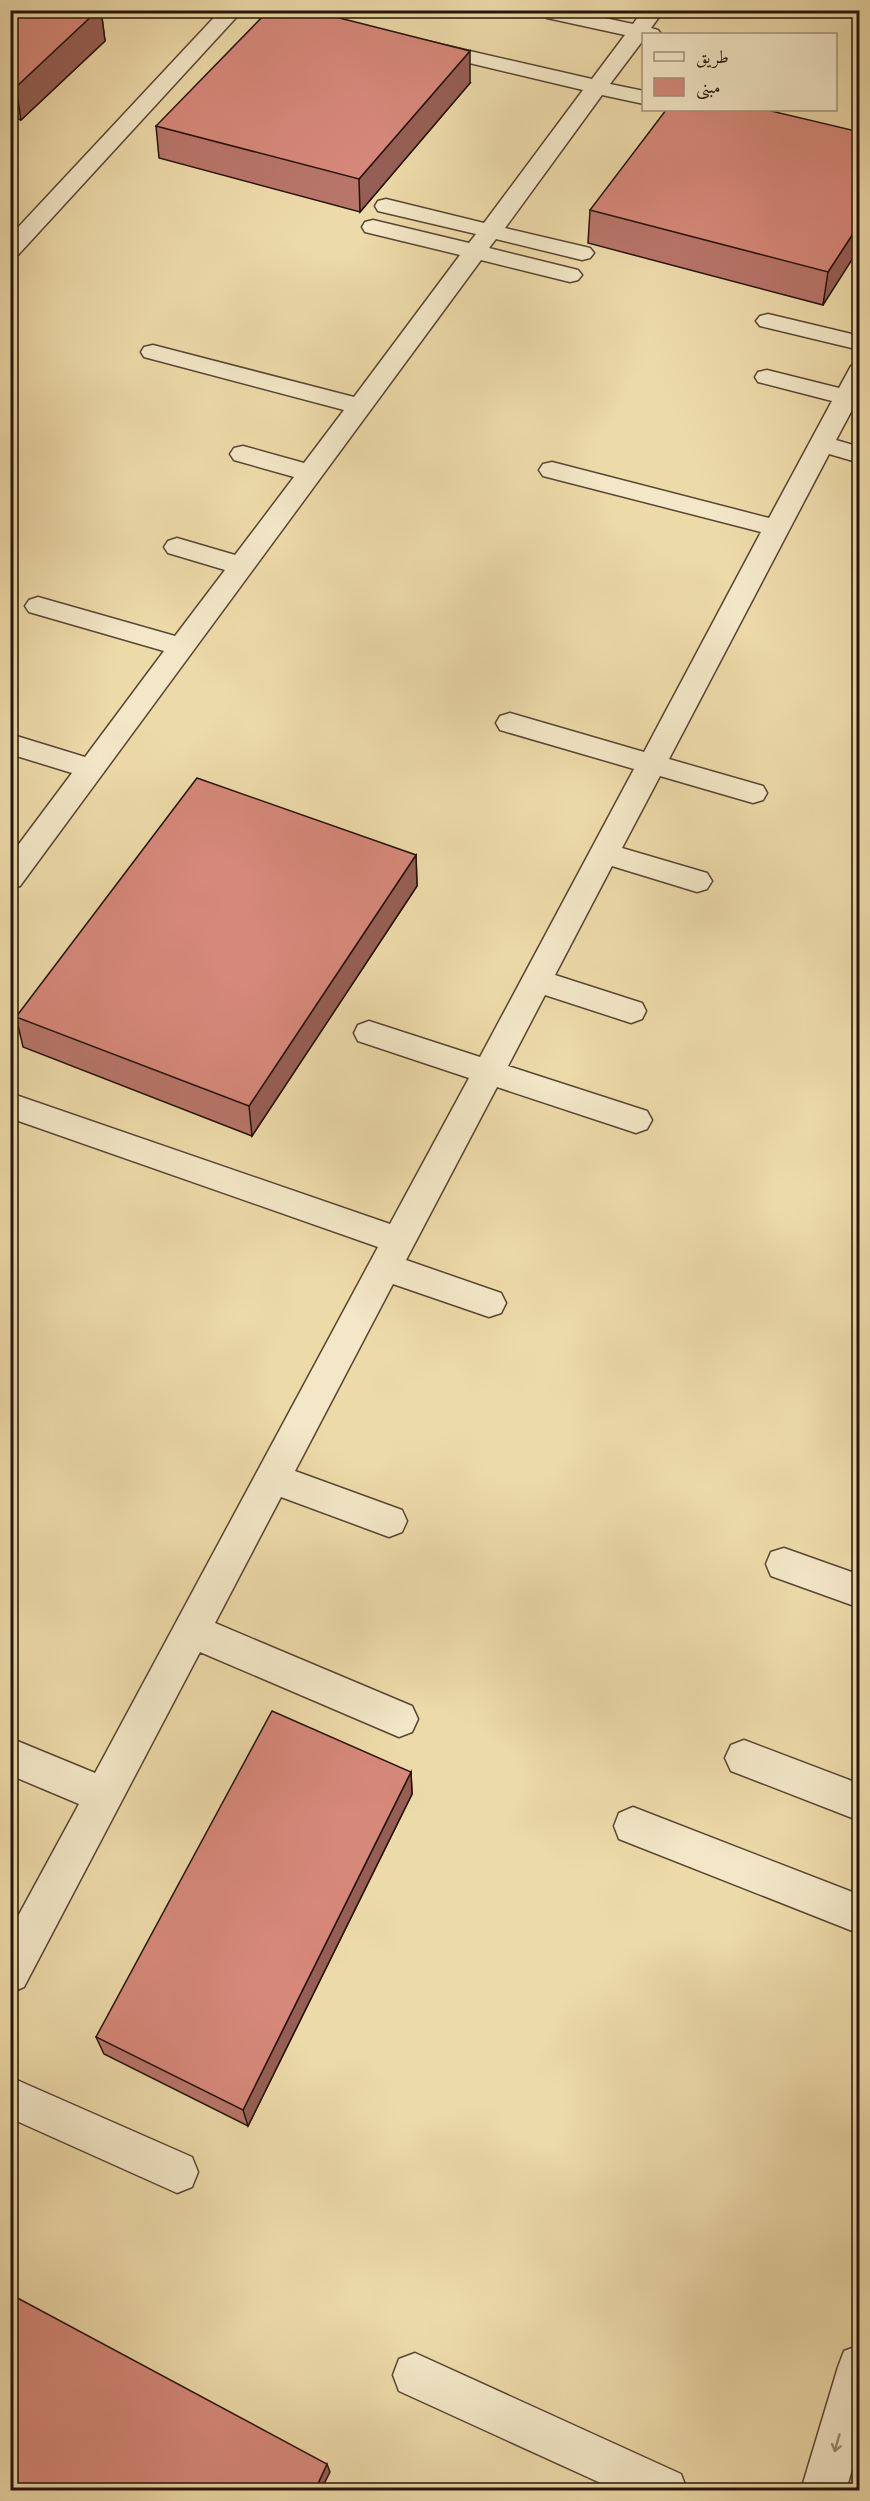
<svg xmlns="http://www.w3.org/2000/svg" width="870" height="2501" font-family="'Gentium Book Plus',Amiri,serif">
<rect width="100%" height="100%" fill="#eddaa9"/>
<filter id="stains"><feTurbulence type="fractalNoise" baseFrequency=".00333" numOctaves="4"/><feColorMatrix values="0 0 0 0 .2 0 0 0 0 .09 0 0 0 0 .02 0 0 0 .5 -.17"/></filter>
<radialGradient id="worn" r=".72"><stop offset=".6" stop-color="#630" stop-opacity="0"/><stop offset="1" stop-color="#630" stop-opacity=".3"/></radialGradient>
<g fill="none" stroke-linecap="round" stroke-linejoin="round">
<defs>
<g id="minor">
<polygon points="221,10 243,10 18,255 10,257 10,236"/>
<polygon points="546,10 567,10 633,24 643,10 664,10 651,28 658,30 661,34 644,34 644,39 610,84 644,91 644,104 602,95 505,228 590,248 594,253 590,258 582,260 496,239 489,248 578,270 582,275 578,280 570,282 481,260 20,886 10,889 10,856 72,773 10,754 10,734 85,757 164,651 29,612 25,606 29,600 38,597 175,636 225,570 168,553 164,547 168,541 177,538 235,555 294,477 234,460 230,454 234,448 243,446 304,463 344,410 144,357 141,352 144,347 153,345 354,397 460,255 365,232 362,227 365,222 373,220 469,243 476,234 378,211 375,206 378,201 386,199 484,223 583,90 419,51 415,47 419,43 426,41 592,79 625,35 547,18 544,14"/>
<polygon points="768,314 860,336 860,350 760,326 756,321 760,316"/>
<polygon points="860,364 860,395 836,440 860,447 860,463 829,454 669,759 763,786 767,793 763,800 753,803 660,776 622,848 707,873 712,881 707,889 697,892 612,866 555,975 642,1003 646,1011 642,1019 631,1023 545,995 508,1066 647,1111 652,1120 647,1129 636,1133 497,1087 406,1260 501,1293 506,1303 501,1313 489,1317 393,1284 295,1471 402,1510 407,1521 402,1532 389,1537 281,1497 215,1623 412,1706 418,1719 412,1732 399,1737 200,1652 24,1987 10,1993 10,1931 79,1804 10,1775 10,1738 95,1773 378,1247 10,1118 10,1093 390,1224 469,1078 358,1041 354,1033 358,1025 369,1021 480,1057 634,769 500,730 496,723 500,716 510,713 644,752 761,532 543,476 539,470 543,464 552,462 769,518 832,401 758,382 755,377 758,372 767,370 839,388 851,366"/>
<polygon points="784,1548 860,1575 860,1608 771,1576 766,1564 771,1552"/>
<polygon points="744,1740 860,1784 860,1821 731,1771 725,1758 731,1745"/>
<polygon points="633,1807 860,1895 860,1934 619,1839 614,1826 619,1813"/>
<polygon points="10,2077 192,2157 198,2172 192,2187 177,2193 10,2118"/>
<polygon points="860,2345 860,2443 846,2490 801,2490 838,2367 844,2351"/>
<polygon points="415,2353 681,2474 687,2490 616,2490 399,2391 393,2375 399,2359"/>
</g>
</defs>
<use href="#minor" stroke="#584631" stroke-width="3"/>
<use href="#minor" fill="#f3e7c7" fill-rule="evenodd"/>
</g>
<g fill="#b87569" stroke="#261409" stroke-width="1.5">
<polygon points="10,10 101,10 105,41 21,120 10,117"/>
<polygon points="470,83 360,212 159,158 156,126"/>
<polygon points="860,132 823,305 588,243 590,210"/>
<polygon points="416,855 417,886 252,1136 23,1047 16,1017"/>
<polygon points="411,1772 412,1794 248,2126 104,2054 96,2037"/>
</g>
<g fill="#965f55" stroke="#261409" stroke-width="1.5">
<polygon points="98,10 101,10 105,41 21,120 16,87"/>
<polygon points="470,51 470,83 360,212 359,179"/>
<polygon points="860,223 860,247 823,305 828,272"/>
<polygon points="416,855 417,886 252,1136 249,1106"/>
<polygon points="411,1772 412,1794 248,2126 243,2110"/>
<polygon points="327,2464 330,2472 321,2490 315,2490"/>
</g>
<g fill="#d6887a" stroke="#261409" stroke-width="1.5">
<polygon points="10,10 98,10 16,87 10,86"/>
<polygon points="269,10 308,10 470,51 359,179 156,126"/>
<polygon points="666,110 767,110 860,132 860,223 828,272 590,210"/>
<polygon points="197,778 416,855 249,1106 16,1017"/>
<polygon points="272,1711 411,1772 243,2110 96,2037"/>
<polygon points="10,2294 327,2464 315,2490 10,2490"/>
</g>
<defs><path id="oneway-shaft" d="M-6 0H5M1.5-3L5.5 0L1.5 3" fill="none" stroke-width="1.6" stroke-linecap="round" stroke-linejoin="round" transform="scale(1.5)"/></defs>
<use stroke="#978872" href="#oneway-shaft" transform="translate(837 2443) rotate(106)"/>
<rect width="870" height="2501" fill="none" stroke="#eddaa9" stroke-width="36"/>
<rect x="12" y="12" width="846" height="2477" fill="none" stroke="#261409" stroke-width="3"/>
<rect x="18" y="18" width="834" height="2465" fill="none" stroke="#261409" stroke-width="1.5"/>
<rect x="642" y="33" width="195" height="78" fill="#f3e7c7" stroke="#a1937b" stroke-width="1.5"/>
<rect x="654" y="52" width="30" height="9" fill="#f3e7c7" stroke="#a1937b" stroke-width="1.5"/>
<text x="696" y="63" font-size="18" fill="#261409">طريق</text>
<rect x="654" y="78" width="30" height="18" fill="#d6887a" stroke="#a1937b" stroke-width="1.5"/>
<text x="696" y="93" font-size="18" fill="#261409">مبنى</text>
<rect width="100%" height="100%" filter="url(#stains)"/>
<rect width="100%" height="100%" fill="url(#worn)"/>
</svg>
